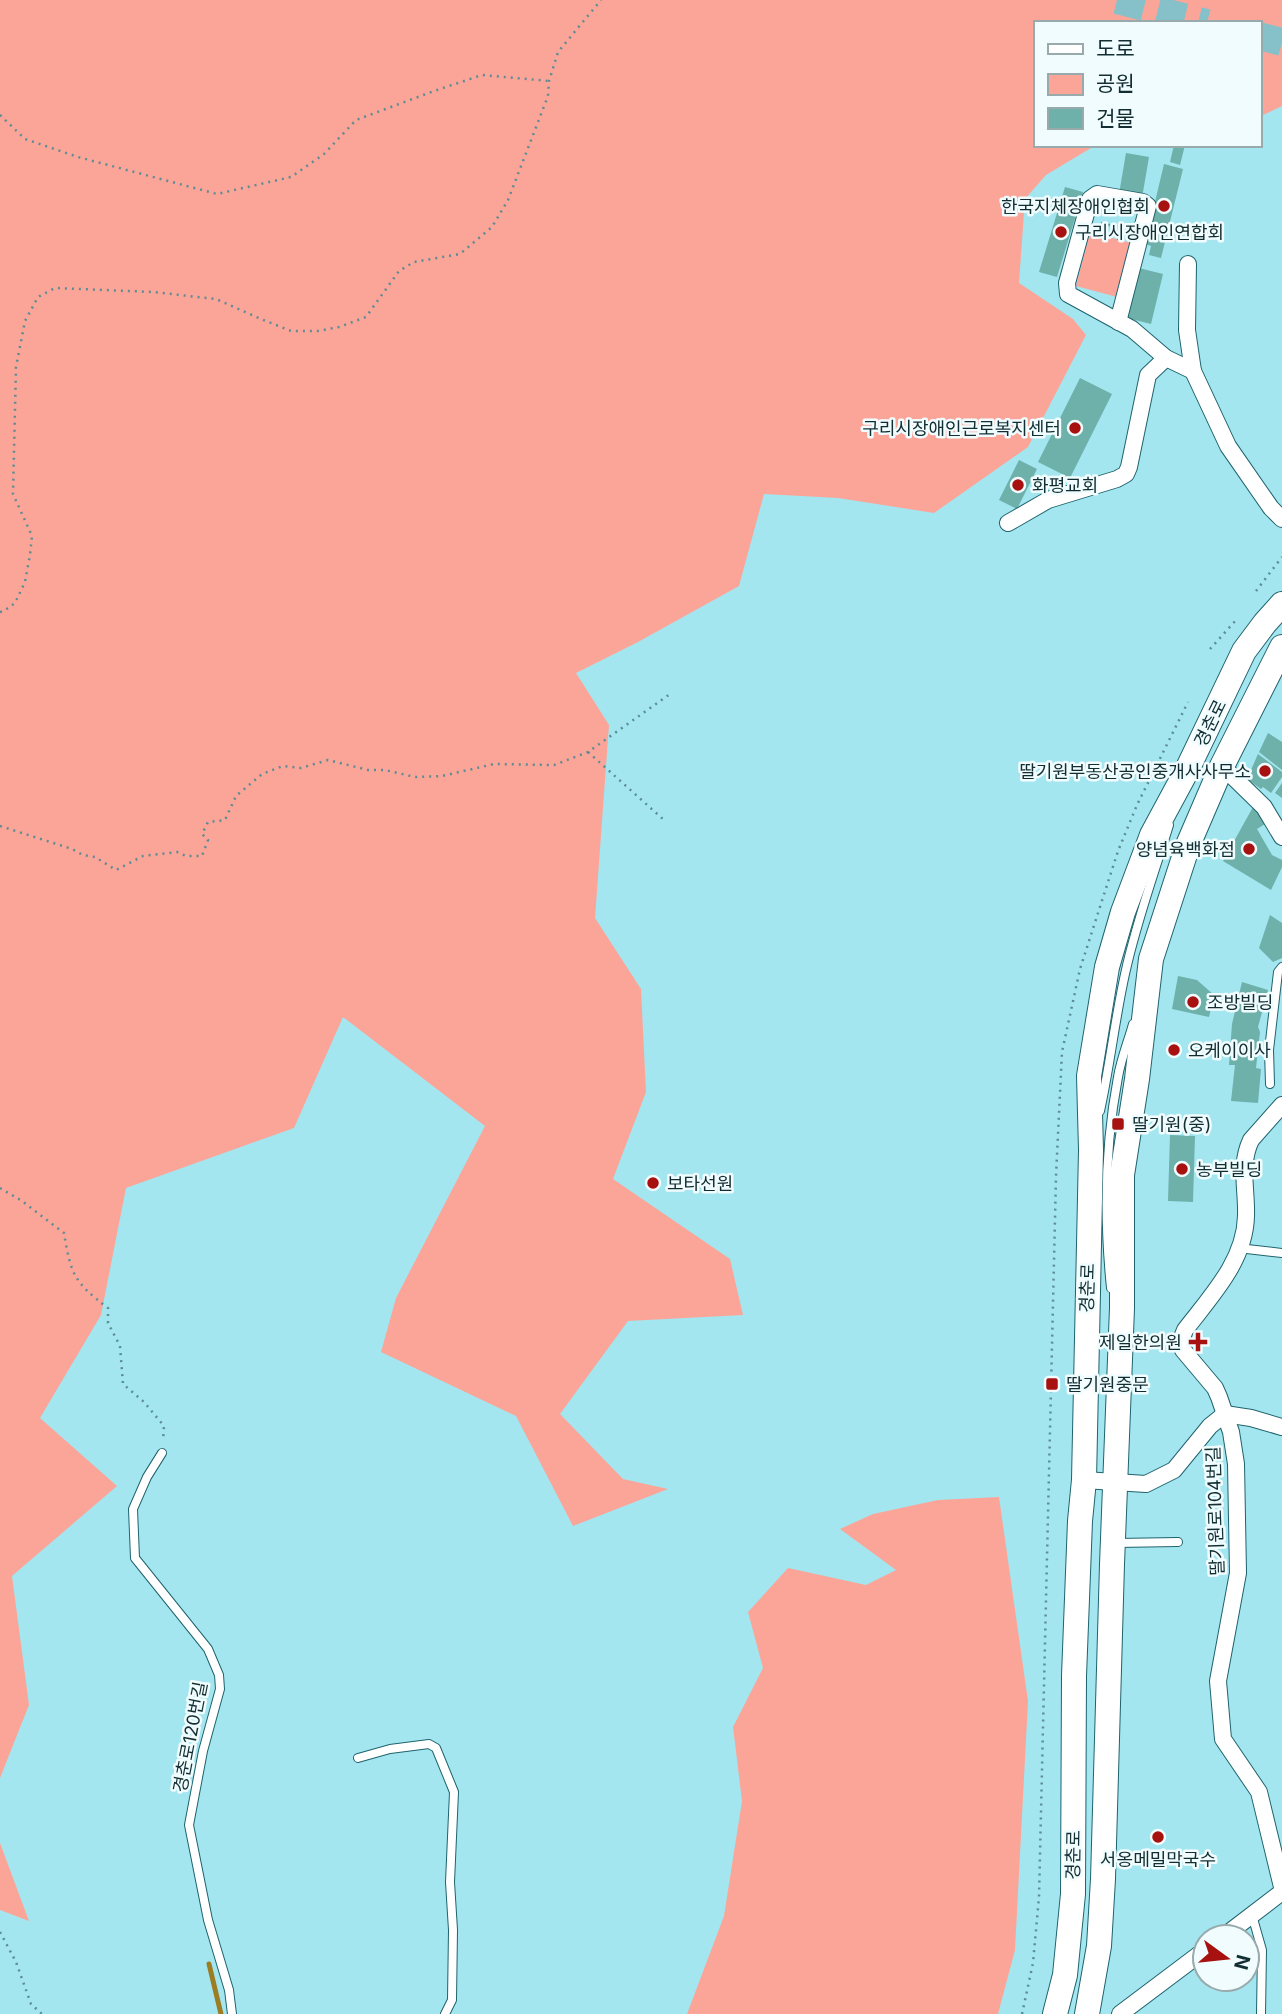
<svg xmlns="http://www.w3.org/2000/svg" width="1282" height="2014" font-family="Inter,'Noto Sans KR',sans-serif">
<rect width="100%" height="100%" fill="#a3e6f0"/>
<g fill="#fba599">
<polygon points="0,0 1282,0 1282,106 1259,117 1259,23 1035,23 1035,145 1096,145 1046,175 1025,199 1019,283 1073,319 1086,335 1028,447 934,513 838,498 764,494 739,586 638,642 576,673 609,725 595,918 641,989 646,1092 613,1179 730,1259 743,1315 628,1321 560,1414 623,1479 668,1489 573,1526 516,1416 381,1352 396,1298 485,1126 343,1017 294,1128 126,1188 101,1315 40,1418 117,1486 12,1576 29,1705 0,1778"/>
<polygon points="1090,232 1131,243 1117,297 1076,286"/>
<polygon points="999,1497 1028,1701 1015,1950 998,2014 687,2014 724,1916 742,1801 733,1727 763,1668 748,1612 788,1568 866,1585 896,1570 840,1529 873,1514 938,1500"/>
<polygon points="0,1843 29,1921 0,1910"/>
</g>
<g fill="none" stroke-linecap="round" stroke-linejoin="round">
<polyline stroke="#9c7d24" stroke-width="5" points="209,1964 221,2014"/>
</g>
<g fill="#6eb0aa">
<polygon points="1174,145 1185,145 1180,165 1170,162"/>
<polygon points="1126,153 1149,157 1142,198 1119,194"/>
<polygon points="1164,164 1183,169 1161,258 1149,255 1151,246 1145,244"/>
<polygon points="1065,187 1083,192 1057,277 1039,272"/>
<polygon points="1139,268 1163,274 1151,324 1127,318"/>
<polygon points="1080,378 1112,394 1070,478 1038,462"/>
<polygon points="1019,460 1037,469 1017,509 999,500"/>
<polygon points="1268,733 1282,742 1282,770 1259,752"/>
<polygon points="1258,754 1282,772 1282,777 1271,793 1263,787 1261,789 1247,779"/>
<polygon points="1282,783 1282,798 1275,793"/>
<polygon points="1256,806 1265,824 1257,829 1272,855 1282,860 1282,867 1271,890 1223,861 1253,807"/>
<polygon points="1270,915 1282,923 1282,958 1273,962 1259,948"/>
<polygon points="1178,976 1197,980 1214,995 1209,1017 1172,1009"/>
<polygon points="1242,982 1268,990 1258,1027 1260,1032 1256,1068 1261,1069 1258,1103 1231,1101 1235,1065 1229,1065 1232,1024"/>
<polygon points="1170,1135 1195,1136 1193,1202 1168,1201"/>
</g>
<g fill="none" stroke-linecap="round" stroke-linejoin="round">
<g stroke="#86c1ca" stroke-width="28" stroke-dasharray="28 14" stroke-linecap="butt">
<polyline points="1117,0 1207,23"/>
<polyline points="1259,36 1282,42"/>
</g>
<defs>
<g id="service">
<polyline points="1270,1084 1269,1050 1278,972 1282,967"/>
<path d="M 1100,1111 C 1110,1065 1115,1019 1125,974 C 1136,923 1154,874 1169,825"/>
<polyline points="1238,1248 1282,1253"/>
<path d="M 1111,1288 C 1104,1219 1105,1145 1118,1077 C 1121,1059 1128,1042 1133,1024"/>
<polyline points="162,1453 147,1477 133,1509 135,1558 208,1649 219,1675 220,1689 203,1751 189,1825 208,1920 229,1990 232,2014"/>
<polyline points="1116,1543 1178,1542"/>
<polyline points="358,1758 390,1749 429,1744 436,1748 454,1792 450,1882 453,1930 452,2000 445,2014"/>
<polyline points="1252,1915 1262,1950 1261,2014"/>
</g>
<g id="minor">
<polyline points="1188,264 1187,330 1193,371"/>
<polyline points="1118,322 1148,206 1143,202 1097,194 1090,199 1067,283 1068,294 1132,329 1166,358 1193,371 1228,446 1271,508 1282,519"/>
<polyline points="1008,523 1048,500 1117,479 1126,474 1129,467 1148,375 1166,358"/>
<polyline points="1222,766 1264,807 1282,837"/>
<path d="M 1282,1105 L 1251,1140 C 1239,1165 1247,1190 1246,1216 C 1245,1261 1211,1296 1185,1330 L 1181,1340 L 1183,1350 L 1215,1388 L 1219,1397 L 1231,1432 L 1236,1464 L 1238,1573 L 1218,1681 L 1223,1739 L 1259,1792 L 1282,1887"/>
<polyline points="1084,1480 1146,1484 1174,1470 1210,1426 1225,1414 1251,1418 1282,1427"/>
<polyline points="1223,1937 1282,1892"/>
<polyline points="1120,2014 1205,1950"/>
</g>
<g id="primary">
<polyline points="1055,2014 1065,1975 1073,1894 1074,1676 1080,1521 1084,1480 1091,1150 1089,1076 1107,967 1123,912 1152,835 1186,772 1244,651 1265,623 1282,604"/>
<polyline points="1087,2014 1099,1946 1103,1879 1112,1564 1122,1308 1122,1175 1137,1079 1151,959 1188,845 1222,766 1282,647"/>
</g>
</defs>
<use href="#service" stroke="#1f636d" stroke-width="10"/>
<use href="#minor" stroke="#1f636d" stroke-width="18"/>
<use href="#primary" stroke="#1f636d" stroke-width="26"/>
<g stroke="#5d8c93" stroke-width="2.5" stroke-dasharray="2 5" stroke-linecap="butt">
<polyline points="0,115 25,139 78,157 217,194 291,177 324,154 356,120 434,91 482,75 549,81"/>
<polyline points="1101,223 1124,229"/>
<polyline points="1118,240 1121,228"/>
<polyline points="1256,591 1282,557"/>
<polyline points="0,612 4,611 15,603 25,582 30,555 32,536 13,494 16,367 25,321 38,297 55,288 153,292 216,299 261,319 291,331 318,331 339,327 366,317 399,271 414,262 460,254 492,227 508,200 548,96 549,81 558,52 601,0"/>
<polyline points="1210,649 1237,619"/>
<polyline points="588,752 664,820"/>
<polyline points="0,826 72,849 83,855 95,857 116,870 143,856 177,852 186,856 202,856 208,840 202,834 208,822 225,820 236,796 262,774 283,766 301,768 328,760 368,770 385,770 415,777 442,776 494,764 554,765 588,752 670,694"/>
<path d="M 0,1188 L 22,1201 L 64,1233 C 71,1275 74,1282 108,1308 L 108,1323 L 120,1346 L 123,1384 L 144,1402 L 164,1426 L 163,1441"/>
<polyline points="0,1932 16,1962 31,2004 42,2014"/>
<polyline points="1022,2014 1033,1963 1039,1897 1056,1176 1062,1052 1080,969 1118,851 1137,805 1188,702"/>
</g>
<use href="#service" stroke="#fff" stroke-width="8"/>
<use href="#minor" stroke="#fff" stroke-width="16"/>
<use href="#primary" stroke="#fff" stroke-width="24"/>
</g>
<g fill="#a71210" stroke="#f0fcfe" stroke-width="2.5">
<circle cx="1164" cy="206" r="7"/>
<circle cx="1061" cy="232" r="7"/>
<circle cx="1075" cy="428" r="7"/>
<circle cx="1018" cy="485" r="7"/>
<circle cx="1265" cy="771" r="7"/>
<circle cx="1249" cy="849" r="7"/>
<circle cx="1193" cy="1002" r="7"/>
<circle cx="1174" cy="1050" r="7"/>
<rect x="1111" y="1117" width="14" height="14" rx="3.5"/>
<circle cx="1182" cy="1169" r="7"/>
<circle cx="653" cy="1183" r="7"/>
<path d="M1194.5 1331.5h7v7h7v7h-7v7h-7v-7h-7v-7h7z"/>
<rect x="1045" y="1377" width="14" height="14" rx="3.5"/>
<circle cx="1158" cy="1837" r="7"/>
</g>
<g text-anchor="middle" dominant-baseline="central" stroke-width="5" stroke-linejoin="round" paint-order="stroke">
<g font-size="18" fill="#132e32" stroke="#f0fcfe" text-anchor="start">
<text x="1150" y="206" text-anchor="end">한국지체장애인협회</text>
<text x="1075" y="232">구리시장애인연합회</text>
<text x="1061" y="428" text-anchor="end">구리시장애인근로복지센터</text>
<text x="1032" y="485">화평교회</text>
<text x="1251" y="771" text-anchor="end">딸기원부동산공인중개사사무소</text>
<text x="1235" y="849" text-anchor="end">양념육백화점</text>
<text x="1207" y="1002">조방빌딩</text>
<text x="1188" y="1050">오케이이사</text>
<text x="1132" y="1124">딸기원(중)</text>
<text x="1196" y="1169">농부빌딩</text>
<text x="667" y="1183">보타선원</text>
<text x="1182" y="1342" text-anchor="end">제일한의원</text>
<text x="1066" y="1384">딸기원중문</text>
<text x="1158" y="1859" text-anchor="middle">서옹메밀막국수</text>
</g>
<g font-size="18" fill="#132e32" stroke="#f0fcfe">
<text transform="translate(1210 723) rotate(-64)">경춘로</text>
<text transform="translate(1087 1288) rotate(-88)">경춘로</text>
<text transform="translate(1215 1511) rotate(-92)">딸기원로104번길</text>
<text transform="translate(190 1737) rotate(-79)">경춘로120번길</text>
<text transform="translate(1073 1855) rotate(-89)">경춘로</text>
</g>
</g>
<rect x="1034" y="21" width="228" height="126" fill="#f0fcfe" stroke="#98aaac" stroke-width="2"/>
<rect x="1048" y="44" width="35" height="10" fill="#ffffff" stroke="#98aaac" stroke-width="2"/>
<text x="1096" y="56" font-size="21" fill="#132e32">도로</text>
<rect x="1048" y="74" width="35" height="21" fill="#fba599" stroke="#98aaac" stroke-width="2"/>
<text x="1096" y="91" font-size="21" fill="#132e32">공원</text>
<rect x="1048" y="108" width="35" height="21" fill="#6eb0aa" stroke="#98aaac" stroke-width="2"/>
<text x="1096" y="126" font-size="21" fill="#132e32">건물</text>
<g transform="translate(1226 1958) rotate(105)"><circle r="33" fill="#f0fcfe" stroke="#98aaac" stroke-width="2"/>
<path d="M0-5L12 26L0 18L-12 26Z" fill="#a71210"/>
<text y="-10" font-size="19" font-weight="bold" text-anchor="middle" fill="#132e32">N</text>
</g>
</svg>
